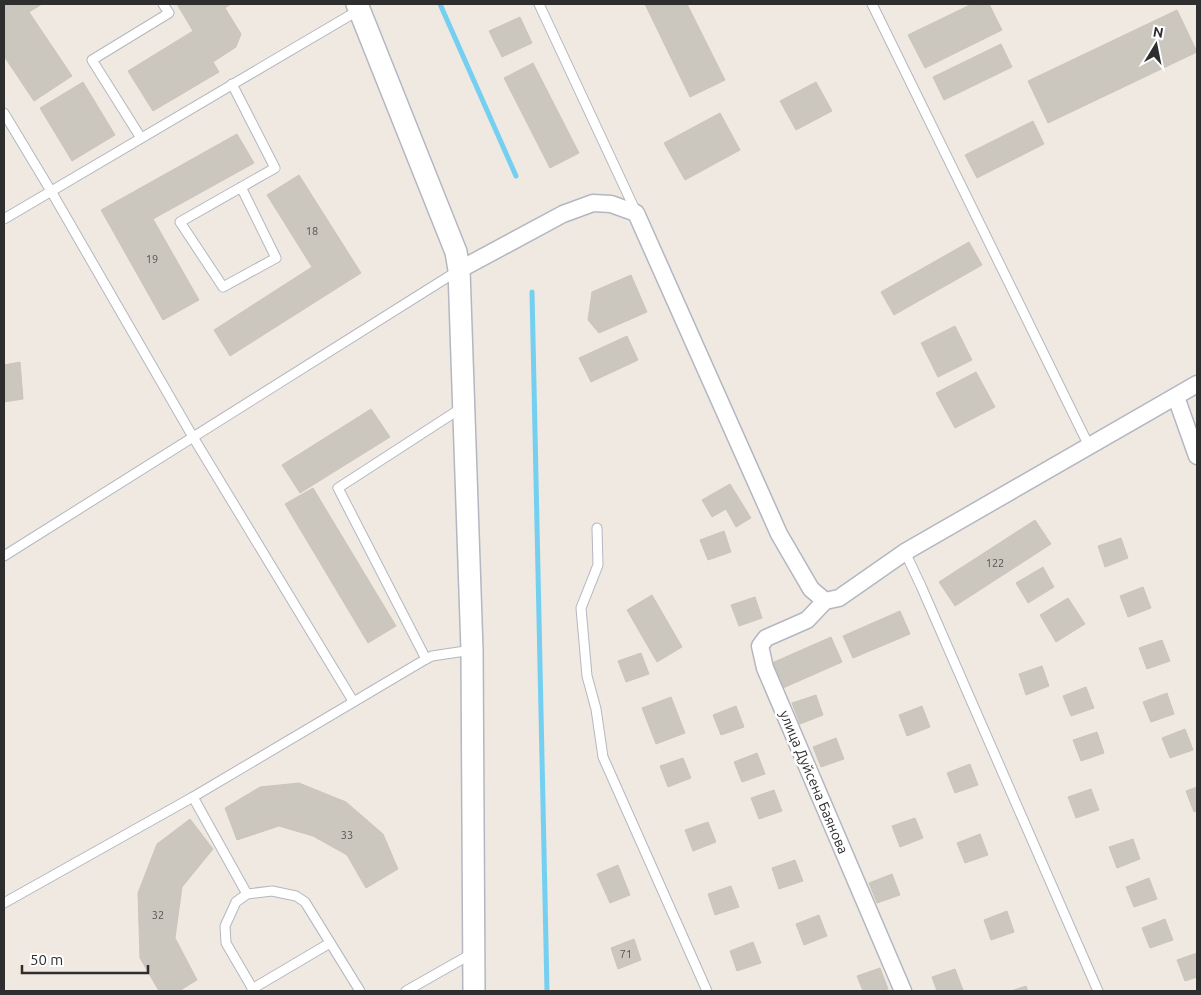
<svg xmlns="http://www.w3.org/2000/svg" width="1201" height="995" font-family="Ubuntu,sans-serif">
<rect width="100%" height="100%" fill="#efe9e1"/>
<g fill="none" stroke-linecap="round" stroke-linejoin="round">
<g stroke="#75cff0" stroke-width="5">
<polyline points="440,4 516,176"/>
<polyline points="532,292 547,991"/>
</g>
</g>
<g fill="#cbc7bf" stroke="#cbc5ba">
<polygon points="4,4 42,4 29,12 72,76 34,101 4,56 4,34 6,33 4,31"/>
<polygon points="177,4 231,4 225,8 241,34 236,47 213,62 219,72 153,111 128,71 193,31"/>
<polygon points="645,4 687,4 725,80 690,97"/>
<polygon points="972,4 989,4 1002,30 925,68 908,35"/>
<polygon points="1177,10 1197,52 1048,123 1028,81"/>
<polygon points="520,17 532,43 502,57 489,31"/>
<polygon points="1001,44 1012,67 944,100 933,77"/>
<polygon points="533,63 579,153 550,168 504,78"/>
<polygon points="83,82 115,135 72,161 40,108"/>
<polygon points="816,82 832,111 796,130 780,101"/>
<polygon points="720,113 740,150 685,180 664,143"/>
<polygon points="1033,121 1044,144 977,178 965,155"/>
<polygon points="237,134 254,163 153,219 199,300 163,320 101,210"/>
<polygon points="299,175 361,273 230,356 214,330 312,267 267,195"/>
<polygon points="969,242 982,265 894,315 881,292"/>
<polygon points="631,275 647,312 599,333 588,320 592,292"/>
<polygon points="955,326 972,360 938,377 921,343"/>
<polygon points="627,336 638,360 591,382 579,358"/>
<polygon points="20,362 23,399 4,402 4,365"/>
<polygon points="976,372 995,407 955,428 936,393"/>
<polygon points="371,409 390,437 300,493 282,465"/>
<polygon points="730,484 751,518 736,527 726,509 712,517 702,500"/>
<polygon points="313,488 396,626 368,643 285,504"/>
<polygon points="1035,520 1051,544 955,606 939,582"/>
<polygon points="724,531 731,552 708,560 700,540"/>
<polygon points="1121,538 1128,558 1105,567 1098,546"/>
<polygon points="1043,567 1054,587 1028,603 1016,583"/>
<polygon points="1143,587 1151,608 1128,617 1120,596"/>
<polygon points="652,595 682,647 657,662 627,610"/>
<polygon points="755,597 762,618 739,626 731,605"/>
<polygon points="1068,598 1085,624 1056,642 1040,615"/>
<polygon points="900,611 910,634 853,658 843,636"/>
<polygon points="831,637 842,662 783,688 772,663"/>
<polygon points="1162,640 1170,661 1147,669 1139,648"/>
<polygon points="641,653 649,674 626,682 618,661"/>
<polygon points="1042,666 1049,686 1026,695 1019,674"/>
<polygon points="1086,687 1094,708 1071,716 1063,696"/>
<polygon points="1167,693 1174,714 1151,722 1143,702"/>
<polygon points="816,695 823,715 800,724 792,703"/>
<polygon points="671,697 685,733 656,744 642,708"/>
<polygon points="736,706 744,727 721,735 713,715"/>
<polygon points="922,706 930,727 907,736 899,715"/>
<polygon points="1185,729 1193,750 1170,758 1162,738"/>
<polygon points="1097,732 1104,753 1081,761 1073,740"/>
<polygon points="836,738 844,759 821,767 813,747"/>
<polygon points="757,753 765,774 742,782 734,762"/>
<polygon points="683,758 691,778 668,787 660,766"/>
<polygon points="970,764 978,785 955,793 947,773"/>
<polygon points="299,783 346,802 383,834 398,869 366,888 347,855 313,836 279,826 237,840 225,808 260,787"/>
<polygon points="1197,787 1197,811 1194,812 1186,791"/>
<polygon points="1091,789 1099,810 1076,818 1068,797"/>
<polygon points="774,790 782,811 759,819 751,798"/>
<polygon points="915,818 923,838 900,847 892,826"/>
<polygon points="190,819 213,849 182,887 175,938 197,980 179,991 159,991 140,958 138,893 157,844"/>
<polygon points="708,822 716,842 693,851 685,830"/>
<polygon points="980,834 988,855 965,863 957,843"/>
<polygon points="1133,839 1140,859 1117,868 1109,847"/>
<polygon points="795,860 803,881 779,889 772,868"/>
<polygon points="618,865 630,895 610,903 597,874"/>
<polygon points="892,874 900,895 877,903 869,883"/>
<polygon points="1149,878 1157,899 1134,907 1126,887"/>
<polygon points="731,886 739,907 715,915 708,894"/>
<polygon points="1007,911 1014,932 991,940 984,920"/>
<polygon points="819,915 827,936 804,945 796,924"/>
<polygon points="1165,919 1173,940 1150,948 1142,928"/>
<polygon points="634,939 641,960 618,969 611,948"/>
<polygon points="753,942 761,963 737,971 730,951"/>
<polygon points="1197,953 1197,977 1185,981 1177,960"/>
<polygon points="880,968 888,989 881,991 863,991 857,976"/>
<polygon points="955,969 963,990 958,991 937,991 932,977"/>
<polygon points="1026,986 1028,991 1011,991"/>
</g>
<g fill="none" stroke-linecap="round" stroke-linejoin="round">
<defs>
<g id="service">
<polyline points="539,4 636,212"/>
<polyline points="872,4 1089,446"/>
<polyline points="232,84 275,168 180,222 223,287 276,258 241,187"/>
<polyline points="4,113 51,191 193,437 353,701"/>
<polyline points="141,138 92,60 169,13 163,4"/>
<polyline points="4,219 359,10"/>
<polyline points="597,528 598,565 581,608 587,676 596,709 603,757 707,991"/>
<polyline points="905,552 921,586 1098,991"/>
<polyline points="4,556 459,270"/>
<polyline points="426,659 338,488 463,407"/>
<polyline points="193,797 247,894"/>
<polyline points="4,903 193,797 426,659 432,656 472,650"/>
<polyline points="252,989 330,943"/>
<polyline points="254,991 226,943 225,926 236,902 247,894 272,891 296,896 305,902 360,991"/>
<polyline points="406,991 473,953"/>
</g>
<g id="minor">
<polyline points="459,270 563,214 593,203 611,204 636,213 779,534 811,589 825,601 839,598 905,552 1197,384"/>
<polyline points="1176,397 1197,456"/>
<polyline points="825,601 807,620 766,638 760,646 765,668 903,991"/>
</g>
<polyline id="tertiary" points="357,4 456,252 459,270 472,650 474,991"/>
</defs>
<use href="#service" stroke="#b4b7c1" stroke-width="11"/>
<use href="#minor" stroke="#b4b7c1" stroke-width="19"/>
<use href="#tertiary" stroke="#b4b7c1" stroke-width="24"/>
<use href="#service" stroke="#fff" stroke-width="9"/>
<use href="#minor" stroke="#fff" stroke-width="16"/>
<use href="#tertiary" stroke="#fff" stroke-width="21"/>
</g>
<g text-anchor="middle" dominant-baseline="central" stroke-width="5" stroke-linejoin="round" paint-order="stroke">
<g font-size="11" fill="#555452">
<text x="312" y="231">18</text>
<text x="152" y="259">19</text>
<text x="995" y="563">122</text>
<text x="347" y="835">33</text>
<text x="158" y="915">32</text>
<text x="626" y="954">71</text>
</g>
<g font-size="14" fill="#2e2e2e" stroke="#fff">
<text transform="translate(814 782) rotate(67)">улица Дуйсена Баянова</text>
</g>
</g>
<rect width="1201" height="995" fill="none" stroke="#2e2e2e" stroke-width="10"/>
<g transform="translate(1156 45) rotate(10)" stroke="#ffffff" stroke-width="4" paint-order="stroke">
<path d="M0-4L9 19L0 12L-9 19Z" fill="#2e2e2e"/>
<text y="-8" font-size="14" font-weight="bold" text-anchor="middle" fill="#2e2e2e">N</text>
</g>
<path d="M22 965v8h126v-8" fill="none" stroke="#2e2e2e" stroke-width="2.5"/>
<text x="30" y="965" font-size="15" fill="#2e2e2e" stroke="#ffffff" stroke-width="4" paint-order="stroke">50 m</text>
</svg>
